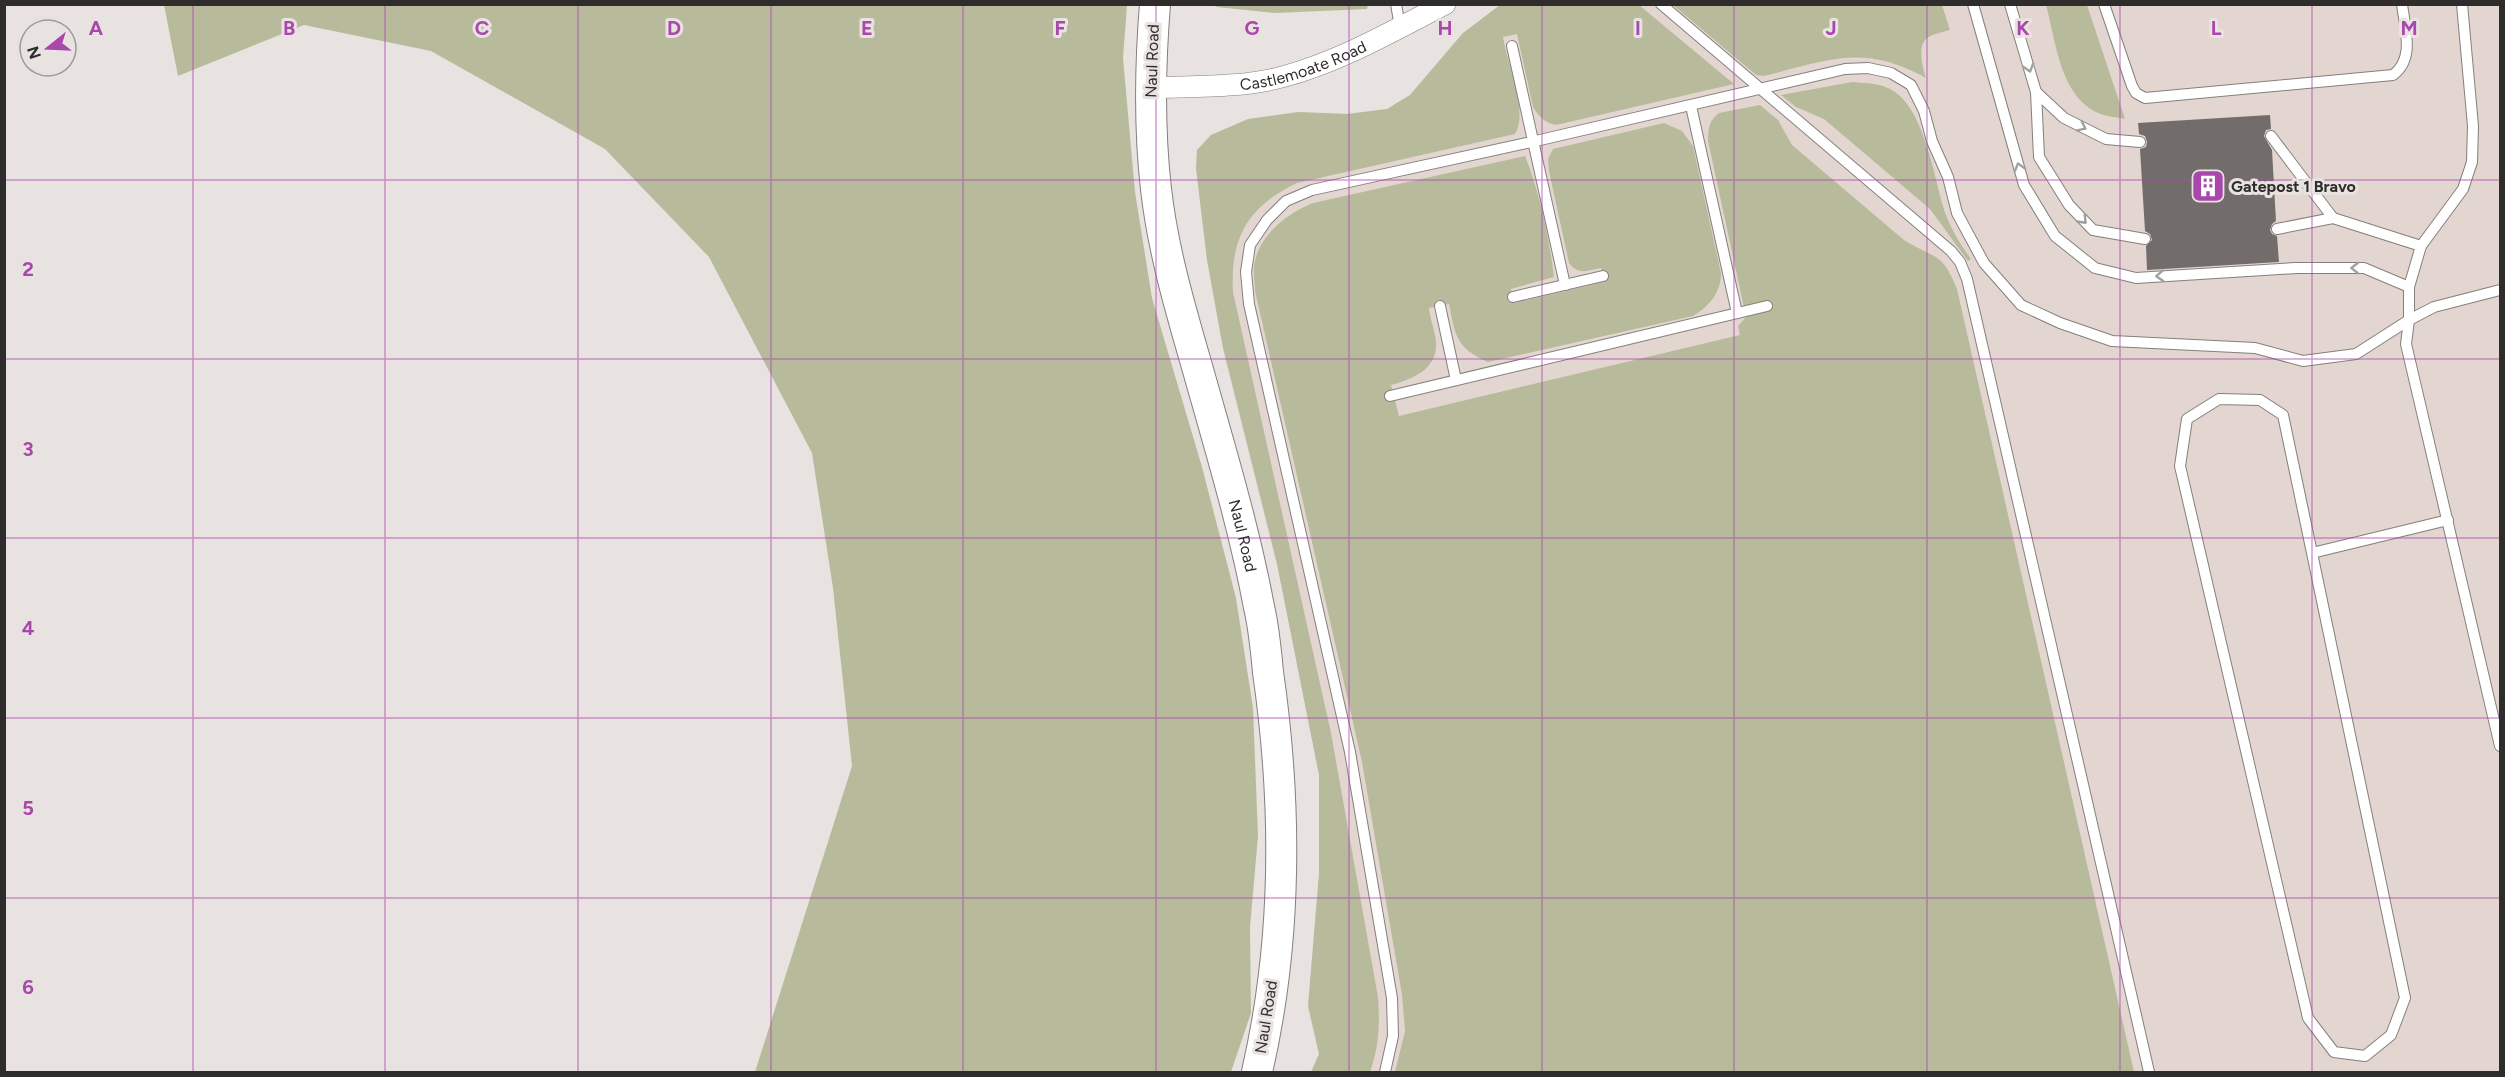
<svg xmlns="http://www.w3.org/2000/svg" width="2505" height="1077" font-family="Figtree,sans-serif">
<rect width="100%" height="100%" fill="#e8e3e0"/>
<polygon fill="#e3d6d0" points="1500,5 2500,5 2500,1072 1311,1072 1319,1054 1308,1006 1319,874 1319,775 1277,564 1223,348 1207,260 1196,168 1197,150 1211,135 1248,119 1298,112 1347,114 1387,109 1410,95 1463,33"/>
<g fill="#b7bb9c">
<polygon points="164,5 1127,5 1123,58 1135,192 1152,298 1202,467 1236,598 1253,708 1258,836 1250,927 1251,1013 1231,1072 755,1072 852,766 833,588 812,453 709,257 605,149 431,51 304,25 178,76"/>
<polygon points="1214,5 1368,5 1367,9 1275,13 1217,7"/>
<path d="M 1500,5 L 1639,5 L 1734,84 L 1556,125 C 1545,123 1539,117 1533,107 L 1517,34 L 1503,37 C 1507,63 1529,111 1515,134 L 1297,183 C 1247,207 1230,239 1233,292 L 1331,733 L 1378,997 C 1380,1024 1379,1047 1370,1072 L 1311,1072 L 1319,1054 L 1308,1006 L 1319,874 L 1319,775 L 1277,564 L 1223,348 L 1207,260 L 1196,168 L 1197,150 L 1211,135 L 1248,119 L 1298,112 L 1347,114 L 1387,109 L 1410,95 L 1463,33 Z"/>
<path d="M 1673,5 L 1942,5 L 1950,30 C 1943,32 1931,34 1926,39 C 1917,48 1923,68 1926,78 C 1863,43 1829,60 1764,76 L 1756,75 Z"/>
<path d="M 2046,5 L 2087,5 L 2125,119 C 2117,117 2109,117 2101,114 C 2060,99 2056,41 2046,5 Z"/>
<path d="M 1852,82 C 1864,83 1877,83 1888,88 C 1925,104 1934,180 1946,215 C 1952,231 1961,245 1971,259 L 1968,261 L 1930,209 L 1824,119 L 1796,107 L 1781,95 Z"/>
<path d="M 1760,105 L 1778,120 L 1792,145 L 1904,240 C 1934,259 1942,251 1957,289 L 2134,1072 L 1395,1072 L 1405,1031 L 1402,995 L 1362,762 L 1255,291 C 1255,283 1253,274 1254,266 C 1258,236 1287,213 1313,203 L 1525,156 C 1540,193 1549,237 1554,277 L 1511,289 L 1514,303 L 1604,282 L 1601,268 C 1587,271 1578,275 1569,263 L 1549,171 L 1548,159 L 1553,149 L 1664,123 L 1682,131 L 1693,146 L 1721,273 C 1721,292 1710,306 1693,316 L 1488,362 C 1456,348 1455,335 1449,304 L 1429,308 C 1430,319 1435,331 1436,342 C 1438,369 1413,379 1391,385 L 1399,416 L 1740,335 L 1738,326 L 1746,317 L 1708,141 C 1708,129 1709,120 1719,113 Z"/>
</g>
<polygon fill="#726d6b" points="2270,115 2271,129 2266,130 2264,136 2272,150 2276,221 2272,224 2270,230 2272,234 2277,236 2279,262 2147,270 2146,246 2152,240 2150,234 2145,231 2140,149 2146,147 2147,142 2145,136 2139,134 2138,123"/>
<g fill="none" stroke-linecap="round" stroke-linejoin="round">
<defs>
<g id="lane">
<polyline points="1396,4 1400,27"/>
<polyline points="1661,4 1951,251 1960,262 1967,279 2149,1072"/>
<polyline points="1973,4 2024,185 2055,236 2095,268 2136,278 2296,268 2364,268 2409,287"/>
<polyline points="2010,4 2036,92 2039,157 2069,205 2093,230 2145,239"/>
<path d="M 2104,4 L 2132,86 L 2136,93 L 2145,98 L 2393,75 C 2415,59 2405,29 2402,4"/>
<polyline points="1512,46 1565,285"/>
<polyline points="2036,92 2064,118 2106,139 2140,142"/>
<polyline points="1691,106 1737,313"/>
<polyline points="2271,136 2333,218"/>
<polyline points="2277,229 2333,218 2421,246"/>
<polyline points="2500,290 2434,307 2409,320 2406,344 2500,746"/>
<polyline points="1513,297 1603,276"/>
<polyline points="1440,306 1456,380"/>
<polyline points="1390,396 1767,306"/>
<polyline points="2312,553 2405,998 2391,1035 2365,1056 2334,1052 2308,1018 2180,466 2187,419 2219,399 2260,400 2283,415 2312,553 2448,520"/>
<polyline points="1385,1072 1393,1036 1392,998 1350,752 1249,304 1246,272 1250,245 1267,220 1286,201 1312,190 1540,140 1845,69 1868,68 1891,73 1911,85 1924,111 1932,141 1948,177 1957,213 1984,263 2021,305 2060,323 2112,341 2255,348 2303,361 2356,354 2409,320 2409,287 2421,246 2463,189 2472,162 2473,126 2462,4"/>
</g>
<g id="street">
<path id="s1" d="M 1150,88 C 1191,86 1242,88 1282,77 C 1339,62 1393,31 1445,4"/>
</g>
<g id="secondary">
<path id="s2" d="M 1155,4 C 1150,66 1149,128 1156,189 C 1163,251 1181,311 1198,370 C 1220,448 1244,527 1259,607 C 1264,628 1266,650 1268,672 C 1287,804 1287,942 1257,1072"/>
</g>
</defs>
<use href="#lane" stroke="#847f7d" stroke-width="12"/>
<use href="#street" stroke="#847f7d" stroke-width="22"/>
<use href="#secondary" stroke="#847f7d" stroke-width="32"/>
<use href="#lane" stroke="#fff" stroke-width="10"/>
<use href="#street" stroke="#fff" stroke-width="21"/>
<use href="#secondary" stroke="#fff" stroke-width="30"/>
</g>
<defs><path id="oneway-chevron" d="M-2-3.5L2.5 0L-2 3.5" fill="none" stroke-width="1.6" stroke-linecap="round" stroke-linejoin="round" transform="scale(1.5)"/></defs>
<g stroke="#a1a0a0">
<use href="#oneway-chevron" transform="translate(2029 68) rotate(73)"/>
<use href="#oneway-chevron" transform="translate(2082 127) rotate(26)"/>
<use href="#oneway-chevron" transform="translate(2019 167) rotate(-106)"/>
<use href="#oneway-chevron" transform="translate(2083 220) rotate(46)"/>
<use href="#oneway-chevron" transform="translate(2355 268) rotate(-179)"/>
<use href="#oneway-chevron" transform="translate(2160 276) rotate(177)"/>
</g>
<path fill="none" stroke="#a947ad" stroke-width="1.5" stroke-opacity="0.55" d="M 193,4 L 193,1072M 385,4 L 385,1072M 578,4 L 578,1072M 771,4 L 771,1072M 963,4 L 963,1072M 1156,4 L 1156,1072M 1349,4 L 1349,1072M 1542,4 L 1542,1072M 1734,4 L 1734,1072M 1927,4 L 1927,1072M 2120,4 L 2120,1072M 2312,4 L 2312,1072M 4,180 L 2500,180M 4,359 L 2500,359M 4,538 L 2500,538M 4,718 L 2500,718M 4,898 L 2500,898"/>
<defs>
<symbol id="building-square" viewBox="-11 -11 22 22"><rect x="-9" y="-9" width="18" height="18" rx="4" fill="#a947ad" stroke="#e8e3e0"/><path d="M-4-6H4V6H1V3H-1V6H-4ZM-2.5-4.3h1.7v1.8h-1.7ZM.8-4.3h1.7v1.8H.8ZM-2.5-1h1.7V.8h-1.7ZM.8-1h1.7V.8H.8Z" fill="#fff"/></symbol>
</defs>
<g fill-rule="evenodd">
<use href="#building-square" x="2189" y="167" width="38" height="38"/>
</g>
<g text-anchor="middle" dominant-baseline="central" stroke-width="6" stroke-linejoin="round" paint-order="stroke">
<g font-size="16" fill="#2f2d2c" stroke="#e8e3e0">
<text transform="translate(1152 61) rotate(-88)">Naul Road</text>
<text stroke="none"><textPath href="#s1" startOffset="156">Castlemoate Road</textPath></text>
<text stroke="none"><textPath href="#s2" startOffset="543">Naul Road</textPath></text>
<text transform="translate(1266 1017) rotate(-81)">Naul Road</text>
</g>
<g font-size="16" font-weight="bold" fill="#2f2d2c" stroke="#e8e3e0" text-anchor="start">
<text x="2231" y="186">Gatepost 1 Bravo</text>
</g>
</g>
<g font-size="20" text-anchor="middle" font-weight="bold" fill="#a947ad" stroke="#e8e3e0" stroke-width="6" stroke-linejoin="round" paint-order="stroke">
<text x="96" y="35">A</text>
<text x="289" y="35">B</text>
<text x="482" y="35">C</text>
<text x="674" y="35">D</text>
<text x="867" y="35">E</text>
<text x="1060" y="35">F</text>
<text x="1252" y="35">G</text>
<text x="1445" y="35">H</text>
<text x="1638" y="35">I</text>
<text x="1831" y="35">J</text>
<text x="2023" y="35">K</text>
<text x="2216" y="35">L</text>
<text x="2409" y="35">M</text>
<text x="28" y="276">2</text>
<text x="28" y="456">3</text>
<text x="28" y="635">4</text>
<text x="28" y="815">5</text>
<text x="28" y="994">6</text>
</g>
<rect width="2505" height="1077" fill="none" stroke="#2f2d2c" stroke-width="12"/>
<g transform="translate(48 48) rotate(252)"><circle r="28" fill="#e8e3e0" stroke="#9e9a98" stroke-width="1.5"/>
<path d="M0-4.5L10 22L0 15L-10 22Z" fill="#a947ad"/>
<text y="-9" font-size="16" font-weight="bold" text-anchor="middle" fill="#2f2d2c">N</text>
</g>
</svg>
